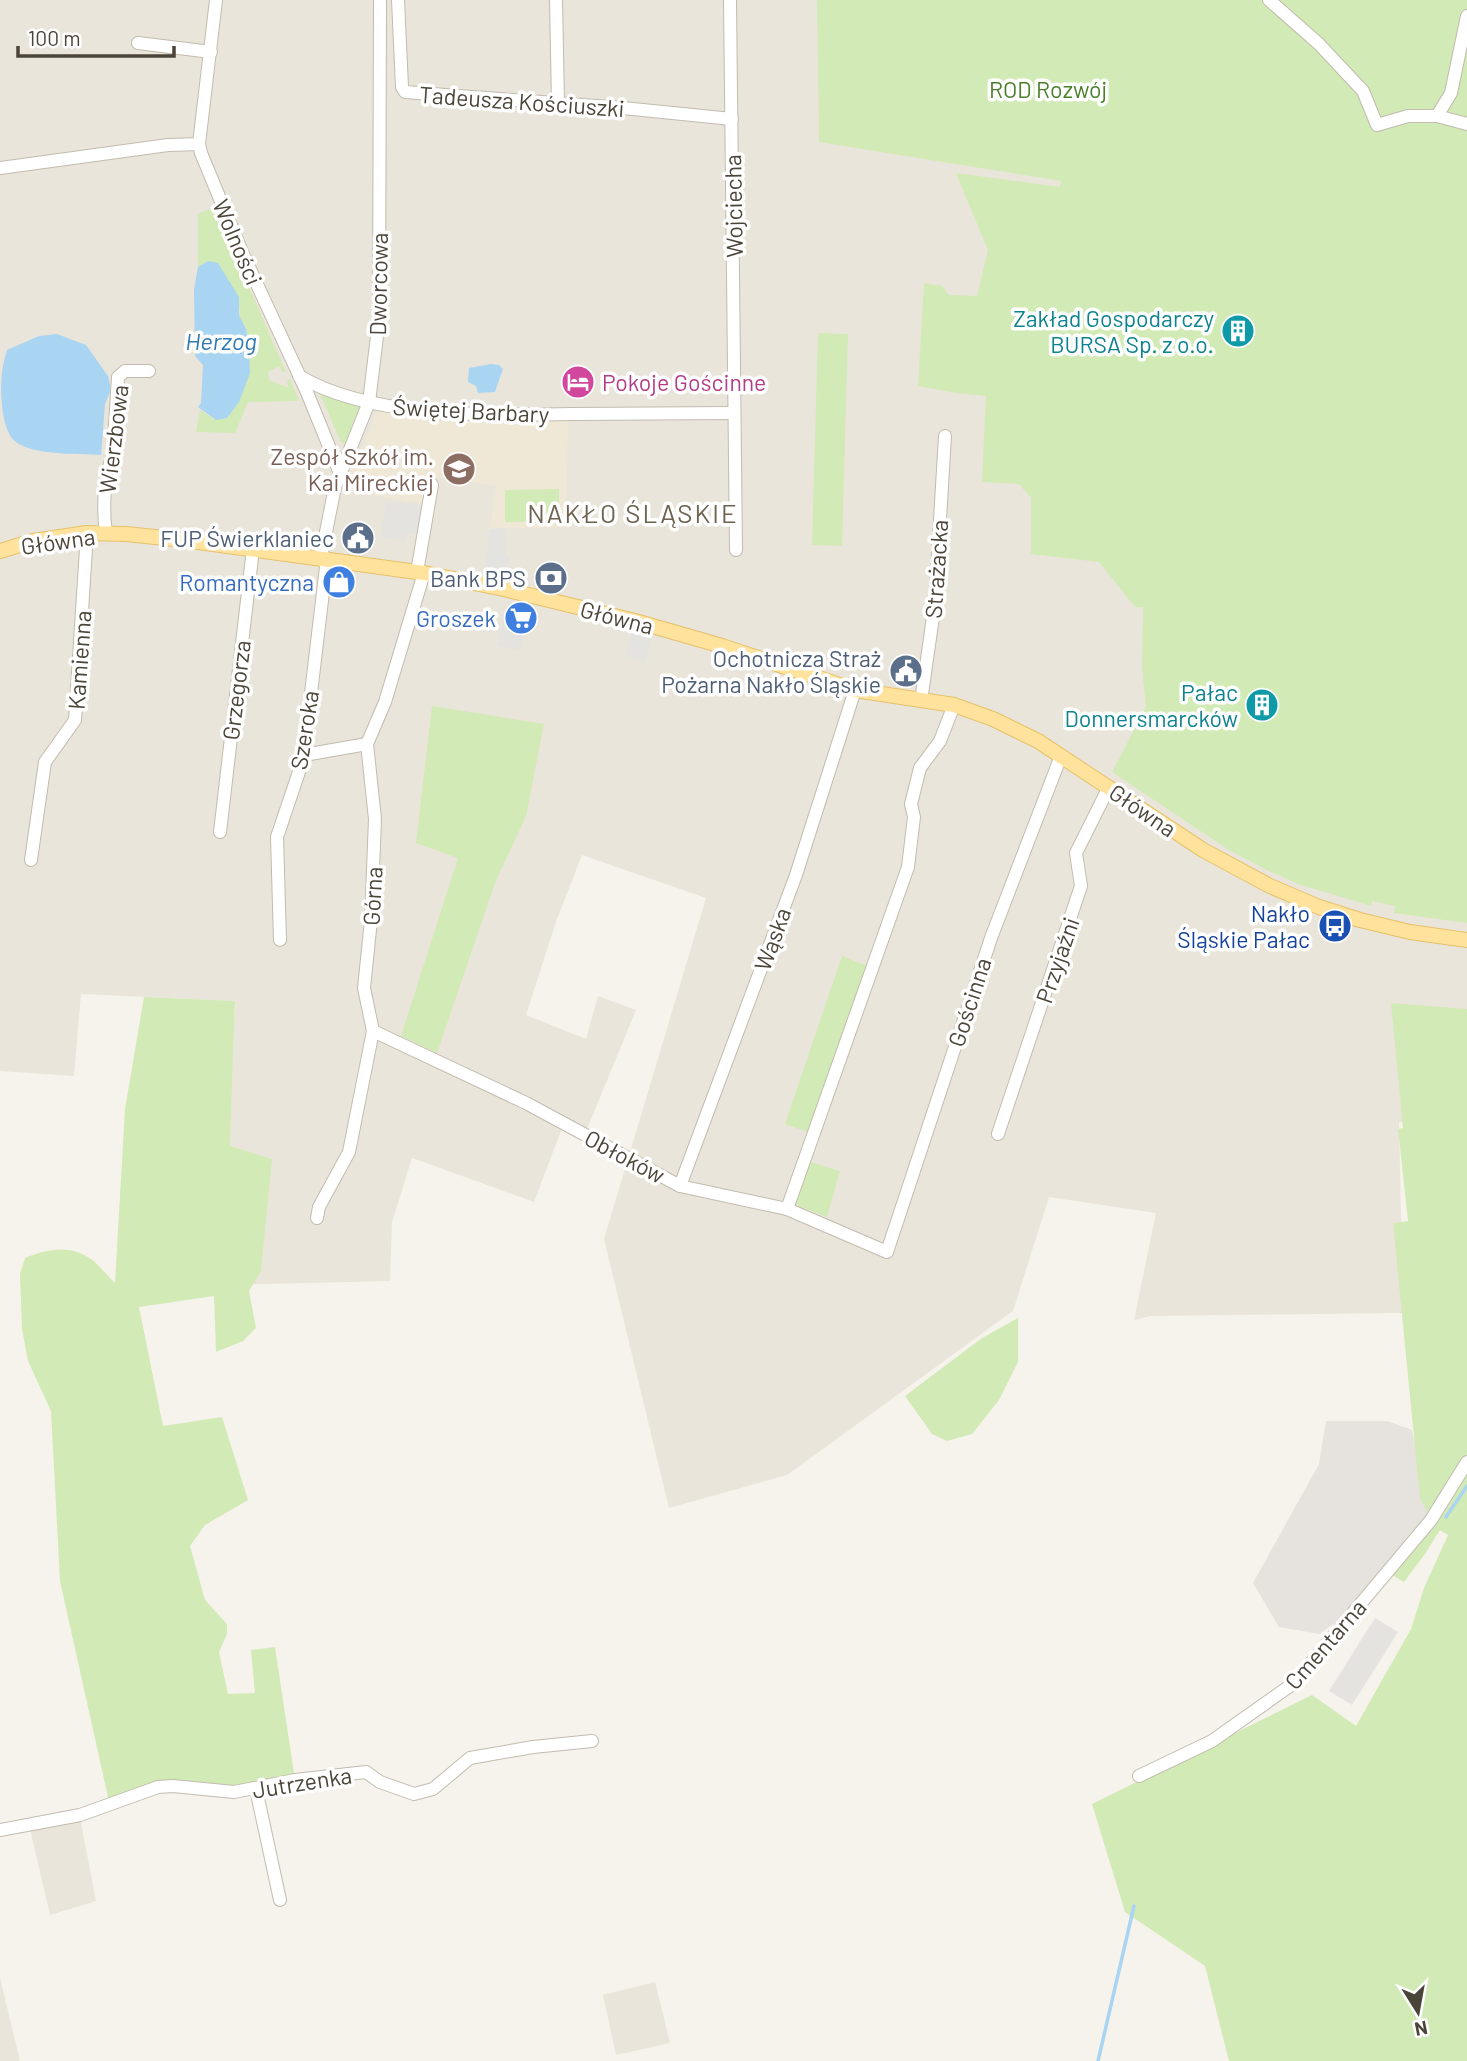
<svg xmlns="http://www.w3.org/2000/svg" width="1467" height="2061" font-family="Barlow,sans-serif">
<rect width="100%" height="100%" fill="#f6f3ec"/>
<g fill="#eae5da">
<polygon points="0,0 1467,0 1467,1129 1399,1122 1403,1313 1150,1316 1134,1320 1156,1213 1049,1197 1013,1311 787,1475 669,1508 604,1239 706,898 582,855 557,919 526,1015 586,1039 598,996 636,1010 585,1134 564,1123 534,1202 412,1158 392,1222 390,1281 225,1285 235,1001 81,994 74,1076 0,1071"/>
<polygon points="80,1818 96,1901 50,1915 30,1829"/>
<polygon points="0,1978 20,2061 0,2061"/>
<polygon points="655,1982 670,2043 616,2055 603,1995"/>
</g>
<polygon fill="#e6e2dd" points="1326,1421 1387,1421 1412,1430 1429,1513 1339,1620 1319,1634 1279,1627 1253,1583 1319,1464"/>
<polygon fill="#efe8d6" points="377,410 438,420 568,418 566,527 490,529 496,486 427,476 422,503 343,491 347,476 371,429"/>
<g fill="#d2eab5">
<polygon points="817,0 1467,0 1467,923 1394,913 1395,906 1372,901 1371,906 1298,884 1265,869 1229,850 1112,772 1146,707 1142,667 1143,607 1135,607 1099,562 1031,554 1031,498 1019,484 982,482 986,396 956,393 918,386 924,283 942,286 949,295 977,296 988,250 956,173 1060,187 1061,181 819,142"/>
<polygon points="214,207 286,372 283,372 279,366 268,372 269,380 289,388 287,382 290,379 299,401 248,402 235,433 196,432 200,410 216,420 250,373 246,329 239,315 240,311 208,261 198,267 198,214"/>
<polygon points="818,333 848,334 842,546 812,545"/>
<polygon points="318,389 362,405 361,413 356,415 351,427 353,432 346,445 341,442"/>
<polygon points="559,489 559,521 505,522 505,490"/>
<polygon points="432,706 544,724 526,816 495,883 437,1053 401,1036 458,858 416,843"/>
<polygon points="842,956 867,966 808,1132 785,1124"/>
<path d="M 144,997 L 235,1001 L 230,1146 L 272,1159 L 261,1271 L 249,1291 L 256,1328 L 243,1341 L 216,1352 L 214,1296 L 139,1307 L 163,1426 L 222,1417 L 248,1500 L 205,1525 L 190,1546 L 205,1600 L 227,1624 L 227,1634 L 219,1652 L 228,1694 L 255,1693 L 251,1650 L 275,1647 L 295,1780 L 253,1789 L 173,1786 L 110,1806 L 60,1581 L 51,1411 L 28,1361 L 22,1329 L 20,1274 L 25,1258 C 46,1249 70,1244 91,1259 C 100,1265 107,1276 115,1283 L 125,1109 Z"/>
<polygon points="1391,1003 1467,1009 1467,2061 1229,2061 1205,1966 1125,1912 1092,1804 1312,1695 1356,1726 1411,1629 1424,1588 1448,1535 1440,1530 1425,1554 1404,1582 1387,1572 1431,1520 1420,1498 1393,1223 1408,1221 1398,1129 1403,1128"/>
<polygon points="810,1162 840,1171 827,1217 794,1204"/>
<polygon points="1018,1318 1018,1362 999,1400 972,1434 947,1441 932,1434 905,1396 982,1338"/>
</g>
<g fill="#e5e3e0">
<polygon points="386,501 423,506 418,534 407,533 406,541 381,537"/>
<polygon points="505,528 505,555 510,557 505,577 484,573 490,529"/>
<polygon points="507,601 512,602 509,628 524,631 520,650 497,646"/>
<polygon points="632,630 652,637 645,662 625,656"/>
<polygon points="1375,1618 1398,1632 1352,1705 1329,1691"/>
</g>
<g fill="#a9d4f2">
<polygon points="208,261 218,263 239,297 239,315 246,329 249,351 250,373 239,402 227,418 216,420 198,407 201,403 203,365 195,356 194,289 198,267"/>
<path d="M 57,334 L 86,345 L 108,376 L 111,390 L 105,404 L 101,455 C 78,453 35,456 16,442 C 8,437 5,423 3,414 C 0,391 0,372 7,350 L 39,336 Z"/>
<polygon points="491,364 499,365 503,369 495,392 478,393 476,386 468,382 469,368"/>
</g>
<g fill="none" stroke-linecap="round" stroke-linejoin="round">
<g stroke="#a9d4f2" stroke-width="3.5">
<polyline points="1446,1517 1467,1486"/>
<polyline points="1098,2061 1134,1906"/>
</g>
<defs>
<g id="minor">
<polyline points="216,0 199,144 201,153 242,252 306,390 339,471"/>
<polyline points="398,0 402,87 405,92 623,108 732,119"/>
<polyline points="556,0 558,103"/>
<polyline points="730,0 736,550"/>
<polyline points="1269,0 1319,44 1363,91 1377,125 1408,116 1437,116 1451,93 1467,16"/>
<polyline points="138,43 211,52"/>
<polyline points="1437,116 1467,124"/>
<polyline points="0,168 168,145 199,144"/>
<path d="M 299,376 C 371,419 490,415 572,414 C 626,414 679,413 733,413"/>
<path d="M 106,534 C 103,511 103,477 113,456 L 118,377 L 125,371 L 149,371"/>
<polyline points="417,572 432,485"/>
<polyline points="921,701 935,603 945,436"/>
<polyline points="304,755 367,744"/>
<polyline points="220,832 253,549"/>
<polyline points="31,860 45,762 75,720 87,533"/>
<polyline points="280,940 277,837 303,760 326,567 322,552 335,487 369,402 379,320 380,0"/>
<polyline points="373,1031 526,1103 680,1186 787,1209 887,1252 991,938 1061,756"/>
<polyline points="998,1134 1081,886 1076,853 1109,787"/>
<polyline points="680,1186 796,875 855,690"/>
<polyline points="787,1209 908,867 914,817 911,804 920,768 940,741 954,705"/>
<polyline points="317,1218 319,1207 349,1152 373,1031 364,988 371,920 375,819 367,744 385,702 424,573"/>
<polyline points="1139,1776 1212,1741 1294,1683 1431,1520 1467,1462"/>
<polyline points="256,1789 280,1900"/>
<polyline points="0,1830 80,1815 158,1787 173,1786 234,1792 295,1780 366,1772 380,1782 414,1794 433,1789 470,1758 533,1747 592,1741"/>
</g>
<polyline id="major" points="0,551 33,541 87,533 126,534 184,540 424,573 504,589 635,621 722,646 855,690 954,705 993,719 1038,741 1203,850 1270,886 1319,907 1360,920 1410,932 1467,940"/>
</defs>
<use href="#minor" stroke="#c2bbae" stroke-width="14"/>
<use href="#major" stroke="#e6c16a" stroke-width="16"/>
<use href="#minor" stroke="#fff" stroke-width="12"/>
<use href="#major" stroke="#ffe39c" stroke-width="14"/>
</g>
<defs>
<symbol id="building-disc" viewBox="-11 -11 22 22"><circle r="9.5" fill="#0f9aa8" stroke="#fff"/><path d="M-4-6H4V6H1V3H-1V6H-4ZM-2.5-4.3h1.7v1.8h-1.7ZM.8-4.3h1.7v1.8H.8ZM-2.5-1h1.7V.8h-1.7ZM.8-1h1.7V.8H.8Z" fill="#fff"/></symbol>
<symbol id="hotel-disc" viewBox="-11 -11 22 22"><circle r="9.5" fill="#d1479c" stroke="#fff"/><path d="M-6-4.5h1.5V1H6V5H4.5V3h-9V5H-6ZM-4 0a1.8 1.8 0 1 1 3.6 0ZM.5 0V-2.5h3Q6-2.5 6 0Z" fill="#fff"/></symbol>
<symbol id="school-disc" viewBox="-11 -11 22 22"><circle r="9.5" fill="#8d6e63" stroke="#fff"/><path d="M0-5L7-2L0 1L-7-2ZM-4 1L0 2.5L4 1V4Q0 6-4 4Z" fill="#fff"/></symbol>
<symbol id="civic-disc" viewBox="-11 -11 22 22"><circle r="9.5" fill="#5c6f8a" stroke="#fff"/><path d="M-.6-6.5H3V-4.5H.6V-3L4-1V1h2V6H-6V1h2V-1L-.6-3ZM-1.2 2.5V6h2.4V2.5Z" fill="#fff"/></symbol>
<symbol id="bank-disc" viewBox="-11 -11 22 22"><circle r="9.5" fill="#5c6f8a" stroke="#fff"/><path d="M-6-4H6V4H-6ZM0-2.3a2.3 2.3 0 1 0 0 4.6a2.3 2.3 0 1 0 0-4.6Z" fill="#fff"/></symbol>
<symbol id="shop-disc" viewBox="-11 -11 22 22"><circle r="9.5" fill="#3f7fe0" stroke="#fff"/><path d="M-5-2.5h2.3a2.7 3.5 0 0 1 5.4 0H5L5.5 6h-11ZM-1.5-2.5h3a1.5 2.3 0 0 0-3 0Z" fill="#fff"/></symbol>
<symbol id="supermarket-disc" viewBox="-11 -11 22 22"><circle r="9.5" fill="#3f7fe0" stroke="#fff"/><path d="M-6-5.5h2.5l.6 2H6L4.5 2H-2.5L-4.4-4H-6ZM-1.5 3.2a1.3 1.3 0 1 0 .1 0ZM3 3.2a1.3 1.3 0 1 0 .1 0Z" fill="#fff"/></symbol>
<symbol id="bus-disc" viewBox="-11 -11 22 22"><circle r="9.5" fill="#1a4fb4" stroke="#fff"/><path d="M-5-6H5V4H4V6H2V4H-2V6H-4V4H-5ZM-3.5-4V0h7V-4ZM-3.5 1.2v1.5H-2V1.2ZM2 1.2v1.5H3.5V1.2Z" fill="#fff"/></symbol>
</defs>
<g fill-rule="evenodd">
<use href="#building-disc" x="1219" y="312" width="38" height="38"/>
<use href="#hotel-disc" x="559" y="363" width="38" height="38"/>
<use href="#school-disc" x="440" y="450" width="38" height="38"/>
<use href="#civic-disc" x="339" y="519" width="38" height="38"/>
<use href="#bank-disc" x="532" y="559" width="38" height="38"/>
<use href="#shop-disc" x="320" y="563" width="38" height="38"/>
<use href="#supermarket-disc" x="502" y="599" width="38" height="38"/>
<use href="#civic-disc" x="887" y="652" width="38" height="38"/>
<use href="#building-disc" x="1243" y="686" width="38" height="38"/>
<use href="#bus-disc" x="1316" y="907" width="38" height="38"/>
</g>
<g text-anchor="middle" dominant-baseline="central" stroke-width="7" stroke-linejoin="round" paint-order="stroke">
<g font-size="23" fill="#4a7f2a" stroke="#fff">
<text x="1048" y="89">ROD Rozwój</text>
</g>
<g font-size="23" fill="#4b4439" stroke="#fff">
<text transform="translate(522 101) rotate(4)">Tadeusza Kościuszki</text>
<text transform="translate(733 206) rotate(-91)">Wojciecha</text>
<text transform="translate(238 242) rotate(67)">Wolności</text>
<text transform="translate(378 284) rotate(-89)">Dworcowa</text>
<text transform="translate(471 410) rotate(3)">Świętej Barbary</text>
<text transform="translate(113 439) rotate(-83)">Wierzbowa</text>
<text transform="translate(58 541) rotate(-8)">Główna</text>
<text transform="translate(936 569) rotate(-86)">Strażacka</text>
<text transform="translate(617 617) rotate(14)">Główna</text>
<text transform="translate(79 660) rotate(-86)">Kamienna</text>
<text transform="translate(236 690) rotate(-83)">Grzegorza</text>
<text transform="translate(304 730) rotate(-81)">Szeroka</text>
<text transform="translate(1143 810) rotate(34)">Główna</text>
<text transform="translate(372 896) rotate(-87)">Górna</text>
<text transform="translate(772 939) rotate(-70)">Wąska</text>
<text transform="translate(1057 960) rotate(-71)">Przyjaźni</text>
<text transform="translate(969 1002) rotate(-72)">Gościnna</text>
<text transform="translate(625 1156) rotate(28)">Obłoków</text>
<text transform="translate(1325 1644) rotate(-49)">Cmentarna</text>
<text transform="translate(302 1782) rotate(-9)">Jutrzenka</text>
</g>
<g font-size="23" fill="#0d838f" stroke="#fff" text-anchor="end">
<text x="1214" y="318">Zakład Gospodarczy<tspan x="1214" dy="26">BURSA Sp. z o.o.</tspan></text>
<text x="1238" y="692">Pałac<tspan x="1238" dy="26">Donnersmarcków</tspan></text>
</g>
<g font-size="23" fill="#b23c85" stroke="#fff" text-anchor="start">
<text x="602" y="382">Pokoje Gościnne</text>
</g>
<g font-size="23" fill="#785e54" stroke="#fff" text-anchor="end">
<text x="434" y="456">Zespół Szkół im.<tspan x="434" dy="26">Kai Mireckiej</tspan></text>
</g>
<g font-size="23" fill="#4e5e75" stroke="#fff" text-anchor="end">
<text x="334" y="538">FUP Świerklaniec</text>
<text x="526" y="578">Bank BPS</text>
<text x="881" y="658">Ochotnicza Straż<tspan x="881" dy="26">Pożarna Nakło Śląskie</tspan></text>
</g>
<g font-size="23" fill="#366cbe" stroke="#fff" text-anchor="end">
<text x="314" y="582">Romantyczna</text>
<text x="496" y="618">Groszek</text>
</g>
<g font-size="23" fill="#164399" stroke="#fff" text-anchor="end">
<text x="1310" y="913">Nakło<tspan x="1310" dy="26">Śląskie Pałac</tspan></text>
</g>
<g font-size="24" font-style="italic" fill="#2e7ab2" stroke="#fff">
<text x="221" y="340">Herzog</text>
</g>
<g font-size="26" letter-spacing="2" fill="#6e6250" stroke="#fff">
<text x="633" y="512">NAKŁO ŚLĄSKIE</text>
</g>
</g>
<g transform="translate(1418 2012) rotate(169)" stroke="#ffffff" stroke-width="5" paint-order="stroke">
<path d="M0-5L12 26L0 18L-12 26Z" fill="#4b4439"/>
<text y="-10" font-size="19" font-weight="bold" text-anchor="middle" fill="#4b4439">N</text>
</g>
<path d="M18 46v10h156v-10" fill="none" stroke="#4b4439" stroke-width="3.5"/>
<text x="28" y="46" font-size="21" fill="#4b4439" stroke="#ffffff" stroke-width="5" paint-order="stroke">100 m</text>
</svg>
